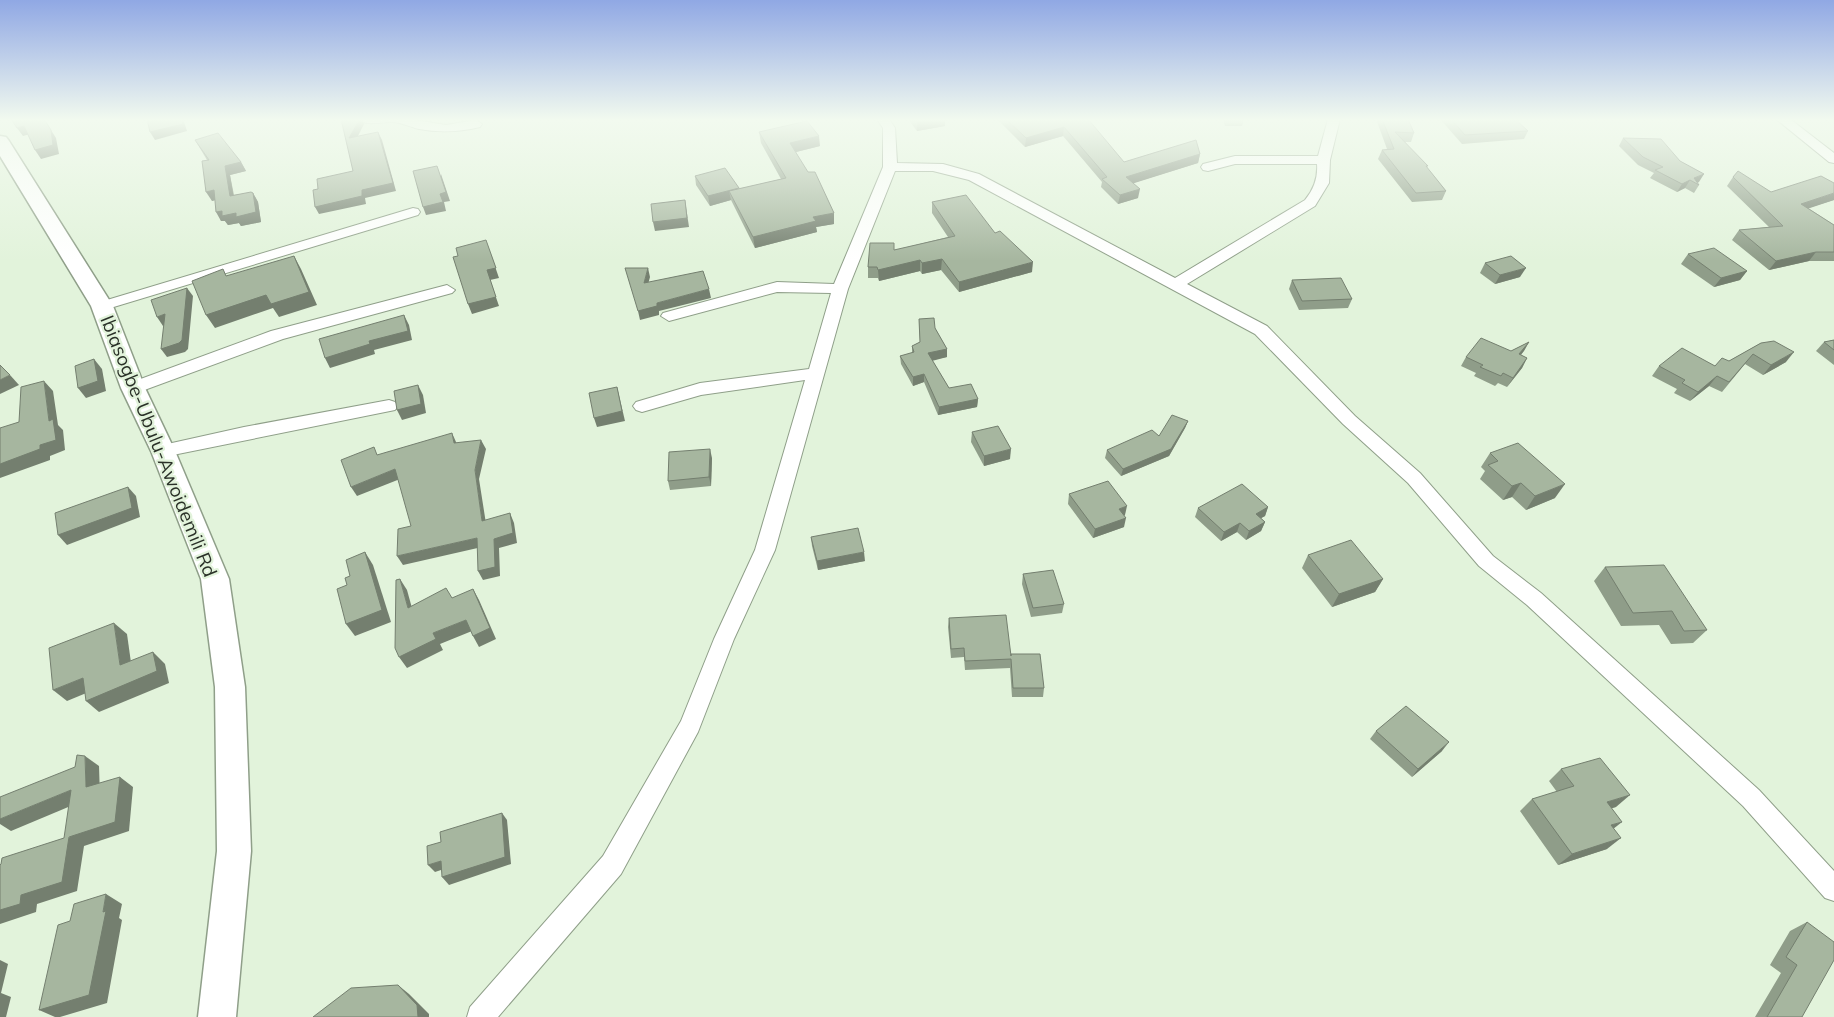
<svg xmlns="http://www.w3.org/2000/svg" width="1834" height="1017" font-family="Mulish,sans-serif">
<rect width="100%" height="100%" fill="#e2f3db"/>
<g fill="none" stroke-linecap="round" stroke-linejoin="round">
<defs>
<g id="street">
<path d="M 359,119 L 409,119 L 446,125 L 476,120 L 482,124 L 480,127 C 459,132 440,133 419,129 C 410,127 401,122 392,122 C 383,121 366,127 359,119 Z"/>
<path d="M 877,119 L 889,119 L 895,128 L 897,163 L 943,164 L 979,174 L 1175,278 L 1305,200 C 1314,189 1318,178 1317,164 L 1235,164 L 1208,171 L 1203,170 L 1201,167 L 1203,164 L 1235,156 L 1318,156 L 1328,119 L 1340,119 L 1330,160 L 1329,183 L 1315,206 L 1187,284 L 1267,326 L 1355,416 L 1420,473 L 1493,556 L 1541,593 L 1759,790 L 1834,871 L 1834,901 L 1825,898 L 1743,806 L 1527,605 L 1479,566 L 1408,483 L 1343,424 L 1255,334 L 969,180 L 933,171 L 895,171 L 848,289 L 775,550 L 734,639 L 698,732 L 621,874 L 498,1017 L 467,1017 L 470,1007 L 603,856 L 681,721 L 714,639 L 755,550 L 805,380 L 701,395 L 642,412 L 636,410 L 633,406 L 636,402 L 700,383 L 809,369 L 831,293 L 777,292 L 669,321 L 661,316 L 663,313 L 777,282 L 834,284 L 883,167 L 883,128 Z"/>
<polygon points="1776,119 1790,119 1834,153 1834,163 1829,162"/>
<polygon points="413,208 418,209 420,212 418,215 107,309 102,311 94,306 97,303"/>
<polygon points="447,285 455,290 452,293 283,339 139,392 127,392 125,388 127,384 271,331"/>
<polygon points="389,400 395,402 398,406 395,410 163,457 157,456 154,451 157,446 163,445 244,427"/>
</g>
<polygon id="secondary" points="0,136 6,137 9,141 113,306 145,388 175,451 229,579 245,687 251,851 236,1017 198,1017 217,851 215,687 201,579 151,451 121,388 91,306 0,156"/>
</defs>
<use href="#street" stroke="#8f9f89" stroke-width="2"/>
<use href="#secondary" stroke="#8f9f89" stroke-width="3"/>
<use href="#street" fill="#fff" fill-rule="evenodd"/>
<use href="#secondary" fill="#fff" fill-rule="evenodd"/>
</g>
<g fill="#8f9d89">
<polygon points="908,119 945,119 945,126 917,131"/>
<polygon points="997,119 1061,119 1124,162 1200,154 1198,163 1133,183 1138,198 1118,204 1101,187 1102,182 1063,136 1025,147"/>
<polygon points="1223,119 1244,119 1242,126 1225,126"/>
<polygon points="1376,119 1408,119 1414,133 1411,142 1405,142 1446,191 1442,200 1412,202 1378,159 1382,150 1387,149"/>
<polygon points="1440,119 1515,119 1528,131 1524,139 1462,144"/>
<polygon points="759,132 820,146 796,152 834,224 816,227 817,232 755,248 731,200 710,206 696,185 695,176 739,189 781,179 761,143"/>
<polygon points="1623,138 1680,161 1699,182 1697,183 1699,185 1694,193 1685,188 1677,192 1650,178 1654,173 1638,165 1619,146"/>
<polygon points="195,140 241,162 246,171 230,175 234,195 253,193 258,202 261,222 241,226 239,223 228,225 225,221 221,221 215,200 212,201 207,160"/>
<polygon points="1733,177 1771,192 1834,200 1808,208 1834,225 1834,261 1809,261 1769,270 1732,240 1739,230 1769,227 1727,186"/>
<polygon points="932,202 995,233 1032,272 959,292 941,270 922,274 920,271 879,281 878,278 868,278 868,267 895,250 948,237 932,213"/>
<polygon points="1688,254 1747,271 1740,280 1714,287 1681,264"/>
<polygon points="1485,263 1520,277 1495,284 1480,273"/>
<polygon points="1292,280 1352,299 1348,308 1299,310 1289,289"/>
<polygon points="919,319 935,328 947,349 947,357 932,360 949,388 978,399 977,407 938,415 924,382 913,386 901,364 900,356 912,353 912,346 920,342"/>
<polygon points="1834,340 1834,365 1816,351 1824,342"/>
<polygon points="1529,342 1521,355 1527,358 1522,368 1507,387 1498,383 1495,386 1474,376 1476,373 1461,366 1466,357 1511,351"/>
<polygon points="1761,343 1786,362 1763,375 1745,364 1722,392 1709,386 1690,401 1674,393 1677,389 1652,376 1659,366 1715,366 1729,361"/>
<polygon points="1188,421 1185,428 1169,456 1121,476 1105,458 1107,450 1159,436"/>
<polygon points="972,432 1010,459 984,466 971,442"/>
<polygon points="1490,453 1555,498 1526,510 1512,497 1503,500 1480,479 1485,471 1481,467"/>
<polygon points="712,458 711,486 670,490 668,481"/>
<polygon points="1069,494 1125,515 1124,516 1124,527 1093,538 1068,504"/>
<polygon points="1268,507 1265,516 1261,518 1265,522 1261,531 1246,540 1237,532 1221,541 1195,517 1198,508"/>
<polygon points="811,537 865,561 818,570 812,546"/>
<polygon points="1308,555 1383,579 1375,592 1332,607 1302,568"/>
<polygon points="1605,567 1707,630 1693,643 1671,644 1659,625 1621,626 1594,581"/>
<polygon points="1023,574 1064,604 1062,613 1031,617 1022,584"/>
<polygon points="949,618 1011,655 1044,688 1043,697 1012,697 1010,668 965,670 964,657 951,658 948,627"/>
<polygon points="1376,731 1442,751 1412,777 1370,739"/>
<polygon points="1561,769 1616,807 1611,808 1607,849 1558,865 1520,811 1532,799 1557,792 1549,781"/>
<polygon points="1807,922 1802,1017 1755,1017 1781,973 1770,965 1790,931"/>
</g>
<g fill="#747f6f">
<polygon points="44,119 56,138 59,154 41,159 35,150"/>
<polygon points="181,119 183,119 187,131 155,140 150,132"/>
<polygon points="360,119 362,119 364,124 353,146 349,138"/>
<polygon points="933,119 945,119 945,126 917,131 917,122"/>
<polygon points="24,126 30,134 23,136 17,128"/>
<polygon points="1064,127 1063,136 1025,147 1026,138"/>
<polygon points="378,132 382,140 396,191 365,198 366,204 319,214 315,207 362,190"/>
<polygon points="819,136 820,146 792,153 790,143"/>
<polygon points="1200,154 1198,163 1125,186 1126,177"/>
<polygon points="241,162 246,171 230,175 235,205 230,196 225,166"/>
<polygon points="441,174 450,201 444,202 446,211 426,215 423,207 440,194"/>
<polygon points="1704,174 1699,182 1696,183 1694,178"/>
<polygon points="1690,180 1685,188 1677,192 1682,184"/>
<polygon points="739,188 729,191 731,200 710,206 708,196"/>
<polygon points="1140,189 1138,198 1118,204 1120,195"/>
<polygon points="214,190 219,199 212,201 206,192"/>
<polygon points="253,193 258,202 261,222 241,226 239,223 228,225 225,221 221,221 216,212"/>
<polygon points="1834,193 1834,200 1795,213 1801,204"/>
<polygon points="685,200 689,227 655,231 653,222"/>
<polygon points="834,213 834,224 816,227 817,232 755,248 753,237 813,217"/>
<polygon points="486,240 499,278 490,280 499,306 472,314 468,304 487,270"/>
<polygon points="1816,252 1809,261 1769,270 1776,261"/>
<polygon points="294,256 301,269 317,305 279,317 273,308 215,328 206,315"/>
<polygon points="942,259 941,270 922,274 922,263"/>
<polygon points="920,260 920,271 879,281 878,270"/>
<polygon points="1033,262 1032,272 959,292 959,282"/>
<polygon points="648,268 650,277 646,292 644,283"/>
<polygon points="1526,268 1520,277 1495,284 1500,275"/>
<polygon points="1747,271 1740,280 1714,287 1721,278"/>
<polygon points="187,288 193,296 188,349 185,352 167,357 161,349"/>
<polygon points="709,289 711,298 659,311 659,315 640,320 638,311 657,303"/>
<polygon points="165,314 171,323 163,326 157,317"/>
<polygon points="404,315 409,325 412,340 374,350 375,354 330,368 325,358 369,341"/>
<polygon points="1529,342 1524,351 1513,364 1519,354"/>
<polygon points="947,349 947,357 928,362 928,353"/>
<polygon points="1794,352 1786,362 1763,375 1771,365"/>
<polygon points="1527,358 1522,368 1507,387 1513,378"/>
<polygon points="94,359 102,369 106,391 86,398 78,388"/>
<polygon points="924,374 924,382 913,386 913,377"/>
<polygon points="10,375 19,385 0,394 0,380"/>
<polygon points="1717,376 1709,386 1690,401 1698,392"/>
<polygon points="44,381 53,391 58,425 63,430 65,450 50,456 50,460 0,478 0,464 40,445 49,421"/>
<polygon points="418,385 423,395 426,413 402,420 397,410"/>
<polygon points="617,387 625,421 597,427 594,418"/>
<polygon points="978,399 977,407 938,415 939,407"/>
<polygon points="1188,421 1185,428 1169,456 1121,476 1123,469"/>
<polygon points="452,433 456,442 459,452 454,443"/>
<polygon points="481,440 486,449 479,479 487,530 482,521 475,470"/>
<polygon points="710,449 712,458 711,486 709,477"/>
<polygon points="1011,449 1010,459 984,466 984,456"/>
<polygon points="395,469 400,479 357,496 351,487"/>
<polygon points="1521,483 1512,497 1503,500 1512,486"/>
<polygon points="1565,484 1555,498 1526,510 1535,496"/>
<polygon points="128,487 136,496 140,517 67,545 58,535"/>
<polygon points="1127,506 1125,515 1117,518 1119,509"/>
<polygon points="1268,507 1265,516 1252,523 1256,514"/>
<polygon points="510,513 514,523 517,543 499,548 500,576 483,580 478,571 494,539"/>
<polygon points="1126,518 1124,527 1093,538 1095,529"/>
<polygon points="1265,522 1261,531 1246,540 1249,531"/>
<polygon points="1240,523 1237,532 1221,541 1224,532"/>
<polygon points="477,538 482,547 403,565 397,556"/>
<polygon points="365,552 373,565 391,622 355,636 346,624"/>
<polygon points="864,552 865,561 818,570 817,561"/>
<polygon points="400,579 407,590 415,619 408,608"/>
<polygon points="1383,579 1375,592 1332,607 1339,594"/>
<polygon points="473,589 479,600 496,639 479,647 473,636"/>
<polygon points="466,620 472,631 440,644 443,650 407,668 399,657 433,633"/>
<polygon points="114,623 127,634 133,677 120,665"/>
<polygon points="153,652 165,664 169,683 99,712 86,701"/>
<polygon points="83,678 96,689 67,701 53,690"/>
<polygon points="1449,742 1442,751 1412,777 1418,769"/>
<polygon points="85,756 99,766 100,797 86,787"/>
<polygon points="120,777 133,787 129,831 84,846 77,891 37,904 36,912 0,924 0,910 21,895"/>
<polygon points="71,790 85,800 11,831 0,824 0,819"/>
<polygon points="1630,795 1616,807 1593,814 1607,802"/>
<polygon points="502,813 507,820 511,864 449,885 442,877"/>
<polygon points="1622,822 1608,833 1611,825"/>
<polygon points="1621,838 1607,849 1558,865 1572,854"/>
<polygon points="441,861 447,868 435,872 428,865"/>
<polygon points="106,894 122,904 119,918 122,920 107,1003 60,1017 55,1017 39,1010 103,912"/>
<polygon points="0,960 8,964 1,993 11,997 6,1017 0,1017"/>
<polygon points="398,985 409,994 429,1014 429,1017 418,1017"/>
</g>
<g fill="#a6b69f" stroke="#747f6f">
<polygon points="11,119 44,119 51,130 53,145 35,150 24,126 17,128"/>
<polygon points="147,119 181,119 183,124 150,132"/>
<polygon points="341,119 360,119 349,138 378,132 393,183 362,190 362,196 315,207 313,190 318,189 317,179 353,171"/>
<polygon points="914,119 933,119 917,122"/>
<polygon points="1006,119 1088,119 1124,162 1196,140 1200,154 1126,177 1140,189 1120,195 1102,179 1107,177 1064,127 1026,138"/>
<polygon points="1382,119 1408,119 1414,133 1395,132 1428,166 1426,166 1446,191 1416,193 1382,150 1394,149"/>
<polygon points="1451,119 1515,119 1528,131 1465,135"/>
<polygon points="807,121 819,136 790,143 808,172 815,172 834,213 813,217 816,221 753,237 729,191 786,178 759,132"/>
<polygon points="218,133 241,162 225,166 230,196 251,192 253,193 256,212 236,217 236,213 222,216 222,211 216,212 214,190 206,192 202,161 209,160 195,140"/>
<polygon points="1623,138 1661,139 1680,161 1704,174 1694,178 1699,185 1690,180 1682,184 1655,170 1663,167 1643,157"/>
<polygon points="437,166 446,192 440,194 443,202 423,207 413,171"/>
<polygon points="725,168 739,188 708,196 695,176"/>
<polygon points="1738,171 1771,192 1821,176 1834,183 1834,193 1801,204 1834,225 1834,252 1816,252 1776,261 1739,230 1783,226 1733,177"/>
<polygon points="966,195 995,233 1000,231 1033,262 959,282 942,259 922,263 920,260 878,270 877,267 868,267 870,243 894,243 894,250 955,236 932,202"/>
<polygon points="685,200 687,218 653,222 651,204"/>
<polygon points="486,240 496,268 487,270 496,297 468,304 453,257 458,256 456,248"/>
<polygon points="1714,248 1747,271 1721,278 1688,254"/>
<polygon points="294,256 309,292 271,304 266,295 206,315 192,281 223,269 226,276"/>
<polygon points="1511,256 1526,268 1500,275 1485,263"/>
<polygon points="625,268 648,268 644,283 703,271 709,289 657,303 657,306 638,311"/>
<polygon points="1341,278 1352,299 1302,301 1292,280"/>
<polygon points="187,288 182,340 179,343 161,349 165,314 157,317 151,300"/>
<polygon points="404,315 408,331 369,341 370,344 325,358 319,339"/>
<polygon points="934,318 935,328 947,349 928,353 949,388 971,384 978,399 939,407 924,374 913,377 900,356 914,352 912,346 920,342 919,319"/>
<polygon points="1481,338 1511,351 1529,342 1519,354 1527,358 1513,378 1503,373 1501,376 1480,367 1483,365 1466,357"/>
<polygon points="1834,340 1834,350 1824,342"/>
<polygon points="1774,341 1794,352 1771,365 1753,354 1729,382 1717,376 1698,392 1682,383 1685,380 1659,366 1682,348 1715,366 1722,358 1729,361 1761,343"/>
<polygon points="94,359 98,381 78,388 75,366"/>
<polygon points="0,365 10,375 0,380"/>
<polygon points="44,381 49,421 53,419 56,440 40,445 40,449 0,464 0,428 19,422 21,387"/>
<polygon points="418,385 421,404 397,410 394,391"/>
<polygon points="617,387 622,411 594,418 589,393"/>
<polygon points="1172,415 1188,421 1171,449 1123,469 1107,450 1152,430 1159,436"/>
<polygon points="998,426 1011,449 984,456 972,432"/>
<polygon points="452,433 454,443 481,440 475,470 482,521 510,513 513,533 494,539 495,567 478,571 477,538 397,556 398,529 411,526 395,469 351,487 341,460 374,447 377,455"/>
<polygon points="1518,443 1565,484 1535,496 1521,483 1512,486 1488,465 1498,461 1490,453"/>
<polygon points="710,449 709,477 668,481 669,452"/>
<polygon points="1108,481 1127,506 1119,509 1126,518 1095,529 1069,494"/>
<polygon points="1242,484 1268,507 1256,514 1265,522 1249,531 1240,523 1224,532 1198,508"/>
<polygon points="128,487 132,508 58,535 55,513"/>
<polygon points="858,528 864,552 817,561 811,537"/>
<polygon points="1351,540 1383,579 1339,594 1308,555"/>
<polygon points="365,552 382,610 346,624 337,589 347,585 345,578 350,576 346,560"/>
<polygon points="1664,565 1707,630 1684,631 1672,611 1633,613 1605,567"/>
<polygon points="1053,570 1064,604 1033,608 1023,574"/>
<polygon points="400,579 408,608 446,588 452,598 473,589 490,628 473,636 466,620 433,633 436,639 399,657 395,648 396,580"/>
<polygon points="1006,615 1011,656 1011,654 1040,654 1044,688 1013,688 1011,659 965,661 964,648 951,649 949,618"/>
<polygon points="114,623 120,665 153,652 157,671 86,701 83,678 53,690 49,648"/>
<polygon points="1406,706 1449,742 1418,769 1376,731"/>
<polygon points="77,755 85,756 86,787 120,777 115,822 69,837 62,882 21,895 20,904 0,910 0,865 1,864 2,858 64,838 71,790 0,819 0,797 75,767"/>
<polygon points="1600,758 1630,795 1607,802 1622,822 1611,825 1621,838 1572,854 1532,799 1574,786 1561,769"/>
<polygon points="502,813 505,857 442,877 441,861 428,865 427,846 441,842 440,832"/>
<polygon points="106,894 103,912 106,911 89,995 39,1010 58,925 70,921 74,904"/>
<polygon points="1807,922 1834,942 1834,960 1802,1017 1767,1017 1797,965 1786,957"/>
<polygon points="398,985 417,1005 418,1017 313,1017 351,988"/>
</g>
<linearGradient id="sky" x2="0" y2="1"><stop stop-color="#90a8e4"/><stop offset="0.46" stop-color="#f2faef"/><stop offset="1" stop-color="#f2faef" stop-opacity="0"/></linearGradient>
<rect width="1834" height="261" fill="url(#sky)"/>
<g text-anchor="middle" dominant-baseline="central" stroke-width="4.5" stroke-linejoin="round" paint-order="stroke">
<g font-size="19" fill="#2a3128" stroke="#e2f3db">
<text transform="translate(159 446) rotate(68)">Ibiasogbe-Ubulu-Awoidemili Rd</text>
</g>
</g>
</svg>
